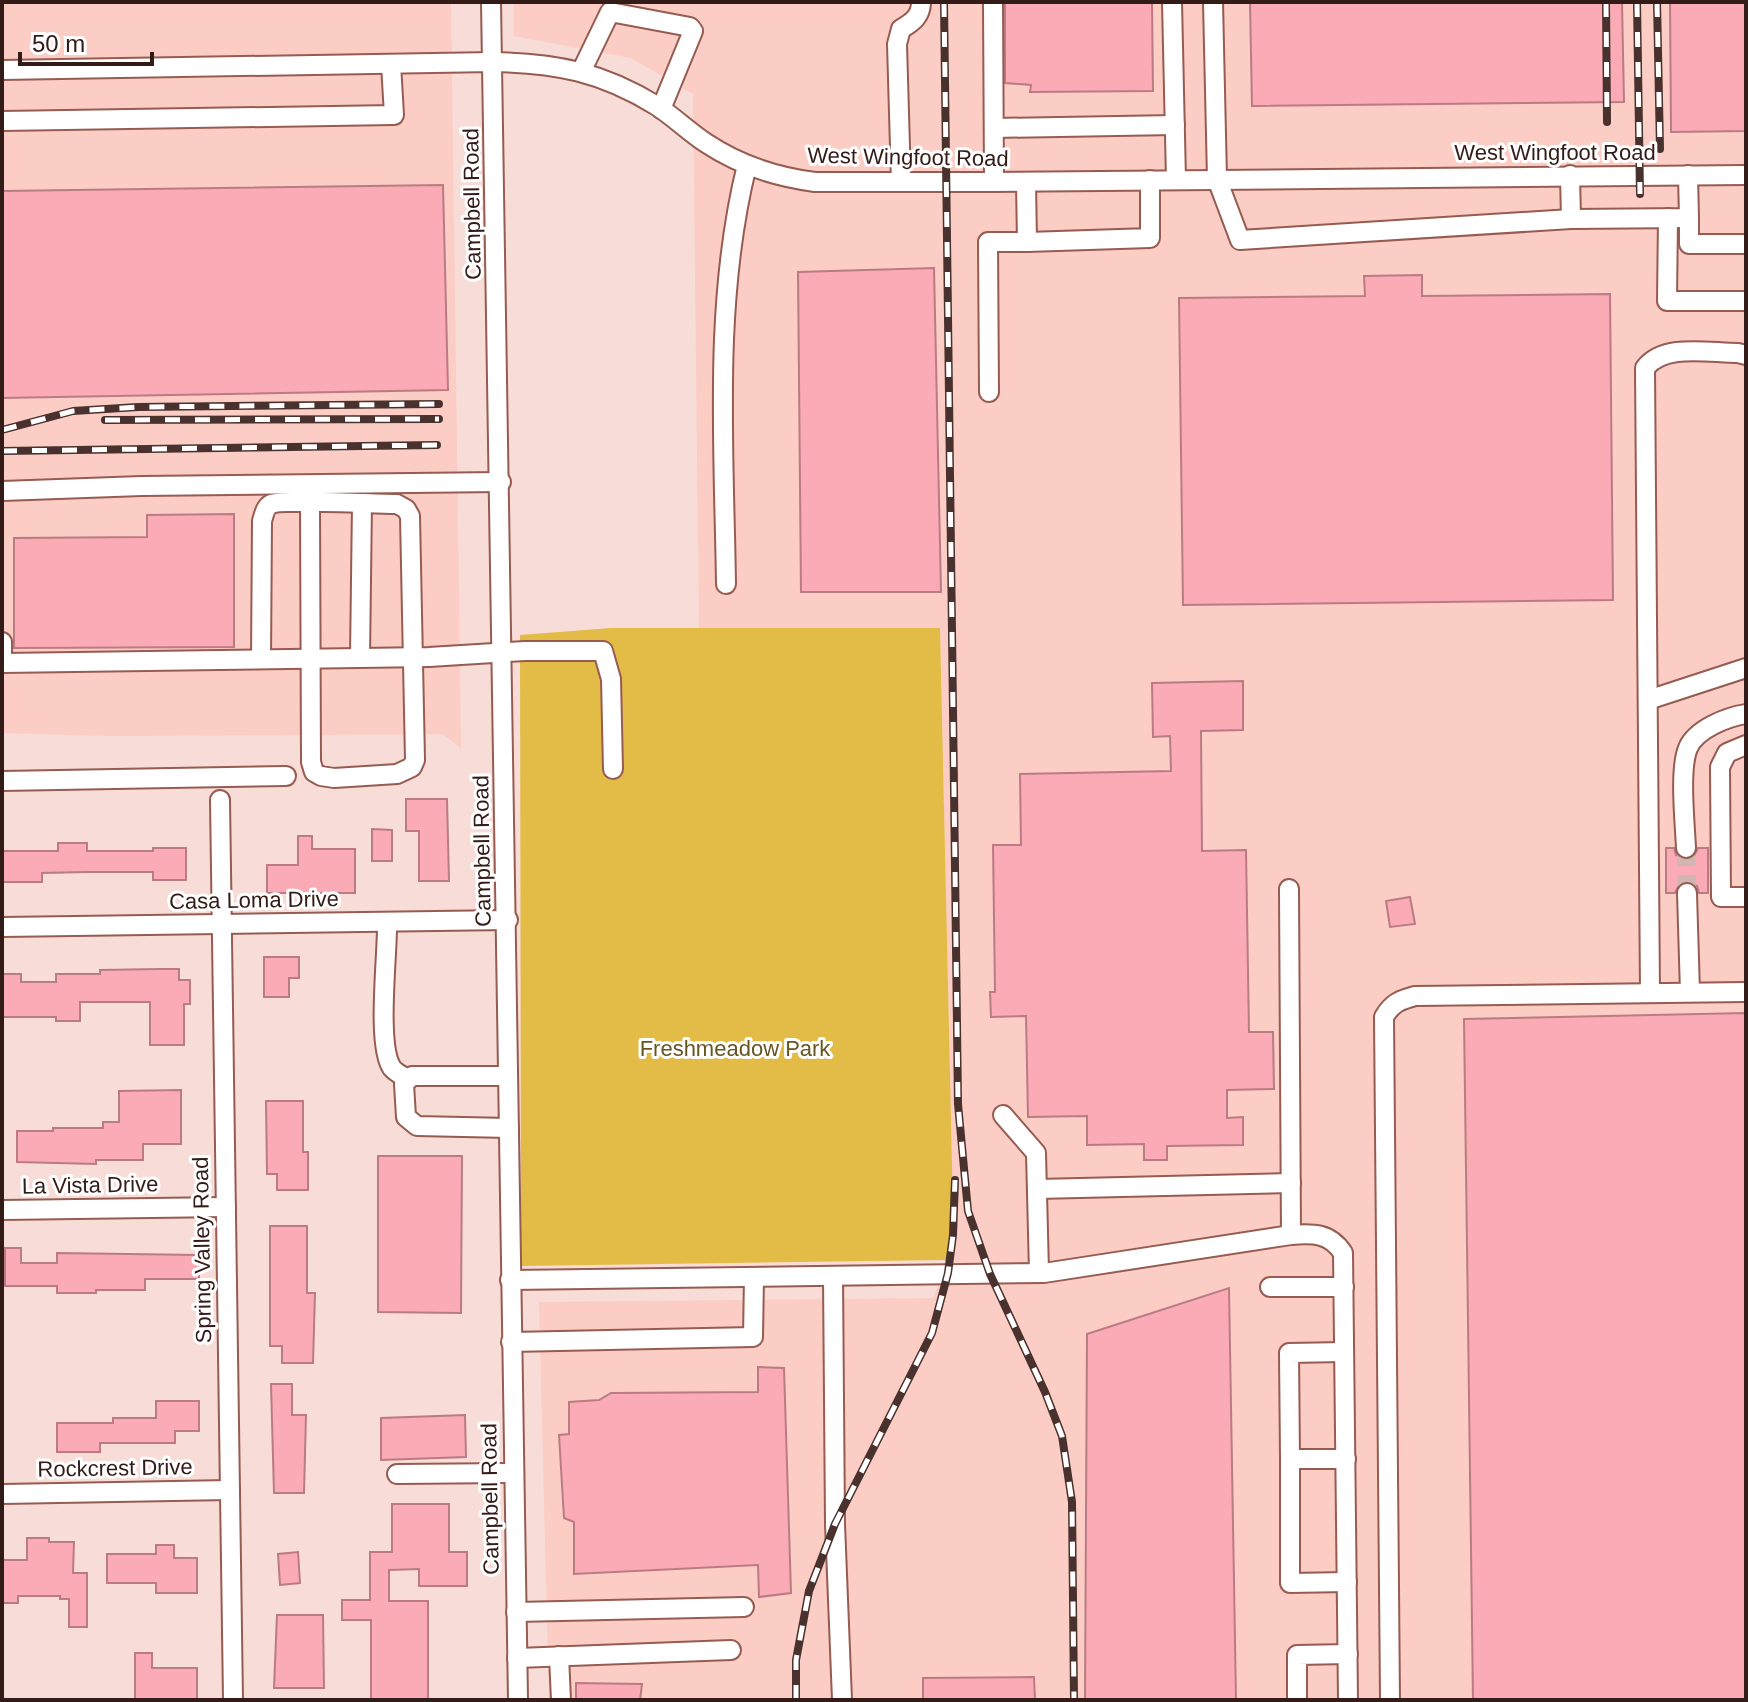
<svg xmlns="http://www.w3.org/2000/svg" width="1748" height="1702" font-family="Arial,sans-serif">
<rect width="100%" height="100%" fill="#f8dcd7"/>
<g fill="#fbcdc4">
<polygon points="2,2 451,2 461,748 443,734 113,736 2,733"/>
<polygon points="514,2 1746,2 1746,1700 549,1700 539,1302 933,1298 949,1260 953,1209 940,628 699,629 693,94 631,58 514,36"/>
</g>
<polygon fill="#e3bc47" points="611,628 940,628 953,1209 949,1260 521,1266 520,635"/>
<g fill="#faabb6" stroke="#ba7b84" stroke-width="2">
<polygon points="1029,2 1152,2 1153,91 1030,92 1031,85 1005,83 1005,3"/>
<polygon points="1250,2 1622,2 1624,102 1252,106"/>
<polygon points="1670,2 1746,2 1746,131 1671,132"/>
<polygon points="443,185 448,390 2,398 2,191"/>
<polygon points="934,268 941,592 801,592 798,272"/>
<polygon points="1422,275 1422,296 1610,294 1613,600 1183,605 1179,298 1365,296 1364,276"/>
<polygon points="234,514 234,647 14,648 14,538 147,537 147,515"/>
<polygon points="1243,681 1243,730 1201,731 1202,851 1246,850 1249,1032 1273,1032 1274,1089 1227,1090 1227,1118 1243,1117 1243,1145 1167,1146 1167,1160 1144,1160 1144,1144 1087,1145 1087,1116 1028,1117 1026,1016 991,1017 990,992 995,992 993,845 1021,845 1020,774 1171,771 1170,736 1153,737 1152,683"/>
<polygon points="406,799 447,799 449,881 419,881 419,831 406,831"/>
<polygon points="372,829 392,830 392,861 372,861"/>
<polygon points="298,836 312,836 312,849 355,849 355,893 267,893 267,865 298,865"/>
<polygon points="58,843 87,843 87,851 153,851 153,848 186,848 186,880 153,880 153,872 87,872 42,873 42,882 2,882 2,851 58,851"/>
<polygon points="1666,848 1674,848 1676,855 1686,860 1693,858 1698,848 1708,848 1708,893 1699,893 1697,886 1687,881 1680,883 1675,893 1666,893"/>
<polygon points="1410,897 1415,924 1390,927 1386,901"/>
<polygon points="264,957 299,957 299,978 289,978 289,997 264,997"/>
<polygon points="159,969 179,969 179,980 190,980 190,1004 184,1004 184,1045 150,1045 150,1002 80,1002 80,1021 56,1021 56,1017 2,1017 2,974 21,974 21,982 56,982 56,974 100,974 100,970"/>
<polygon points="1746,1013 1746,1700 1473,1700 1464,1019"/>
<polygon points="181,1090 181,1144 143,1144 143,1160 96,1160 96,1164 17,1162 17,1131 53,1131 53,1128 103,1128 103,1122 119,1122 119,1091"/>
<polygon points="266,1101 303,1101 303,1152 308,1152 308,1190 277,1190 277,1174 267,1174"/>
<polygon points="378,1156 462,1156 461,1313 378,1312"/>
<polygon points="270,1226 307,1226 307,1293 315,1293 313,1363 282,1363 282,1346 270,1346"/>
<polygon points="5,1248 21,1248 21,1263 57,1263 57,1253 199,1255 199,1279 145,1279 145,1290 96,1290 96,1293 57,1293 57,1286 5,1286"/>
<polygon points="1229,1288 1236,1700 1085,1700 1087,1334"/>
<polygon points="758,1367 784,1368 791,1593 759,1597 758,1565 574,1574 574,1522 564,1518 559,1435 569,1434 569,1402 599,1400 611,1393 758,1392"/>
<polygon points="271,1384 292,1384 292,1415 306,1415 304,1493 274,1493"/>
<polygon points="156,1401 199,1401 199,1431 175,1431 175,1443 100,1443 100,1452 57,1452 57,1423 113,1423 113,1418 156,1418"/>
<polygon points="465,1415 466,1457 381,1460 381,1418"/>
<polygon points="392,1504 449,1504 449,1552 467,1552 467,1586 419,1586 419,1569 389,1570 389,1601 428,1601 428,1699 371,1699 371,1620 342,1620 342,1600 370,1600 370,1552 392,1552"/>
<polygon points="27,1538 49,1538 49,1542 74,1542 73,1573 87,1573 87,1627 69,1627 69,1599 60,1599 60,1596 18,1596 18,1603 2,1603 2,1560 27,1560"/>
<polygon points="156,1545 174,1545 174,1558 197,1558 197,1593 156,1593 156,1583 107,1583 107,1554 156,1554"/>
<polygon points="298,1552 300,1583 280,1585 278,1554"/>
<polygon points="277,1615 323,1615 324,1688 274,1688"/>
<polygon points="135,1653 152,1653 152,1668 197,1668 197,1700 135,1699"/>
<polygon points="1034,1677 1035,1700 923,1700 923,1678"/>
<polygon points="576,1683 642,1684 640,1700 576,1700"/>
</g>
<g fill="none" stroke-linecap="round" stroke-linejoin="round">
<polyline stroke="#d1b5b1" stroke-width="18" stroke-dasharray="18 9" stroke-linecap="butt" points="1686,848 1687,893"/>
<defs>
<g id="minor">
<polyline points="491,2 518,1700"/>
<polyline points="993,2 994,182"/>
<polyline points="1172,2 1176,180"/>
<polyline points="1213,2 1217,179 1240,240 1571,219"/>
<path d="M 2,70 L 493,62 C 556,63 602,72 657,106 C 674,117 689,132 706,143 C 739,165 776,177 815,182 L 994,182 L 1746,175"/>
<polyline points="581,72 610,12 690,27 693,31 661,109"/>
<polyline points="2,121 394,115 391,64"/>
<polyline points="994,128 1175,125"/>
<polyline points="1570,175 1571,219 1689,218 1688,175"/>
<path d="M 901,182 L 897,44 L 901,29 C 913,22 921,16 921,2"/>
<polyline points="1026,182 1027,242 1150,238 1150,180"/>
<polyline points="1668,218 1667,301 1746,301"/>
<polyline points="1689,218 1689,244 1746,244"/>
<polyline points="989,392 988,242 1027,242"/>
<polyline points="2,491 142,486 501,482"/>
<path d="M 726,584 C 724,445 713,301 747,165"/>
<polyline points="2,642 2,663"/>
<polyline points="360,657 362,503"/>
<path d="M 261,659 L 262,521 C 264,515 265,507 271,504 C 283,499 378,504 397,504 L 406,509 L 410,516 L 415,760 L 412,767 L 397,774 L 334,778 L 321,776 L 314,772 L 311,762 L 310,503"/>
<polyline points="2,663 429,657 525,651 603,651 611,679 613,769"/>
<polyline points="1648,700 1746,668"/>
<polyline points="1746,745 1727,753 1720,767 1721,897 1746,897"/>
<polyline points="2,781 286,776"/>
<polyline points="220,800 233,1700"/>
<path d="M 1686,848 C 1685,824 1679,769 1688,748 C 1696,729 1727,717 1746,714"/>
<polyline points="1289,889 1291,1235"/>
<polyline points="1687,893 1690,992"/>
<path d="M 387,922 C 388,952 376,1045 392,1068 C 396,1073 403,1076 408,1079"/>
<polyline points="2,927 508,920"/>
<path d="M 1650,993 L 1645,368 C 1664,343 1709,353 1738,353 L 1746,355"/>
<polyline points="508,1076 412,1076 404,1084 406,1117 417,1126 509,1128"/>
<polyline points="1003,1115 1036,1153 1039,1272"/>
<polyline points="1037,1189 1291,1183"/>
<polyline points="2,1210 226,1207"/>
<polyline points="833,1276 835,1524 842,1700"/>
<path d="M 510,1280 L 1044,1273 L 1291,1235 C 1313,1233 1330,1233 1343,1253 L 1348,1700"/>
<polyline points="1270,1287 1344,1287"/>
<polyline points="511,1342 753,1337 754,1277"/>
<polyline points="1290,1459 1289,1353 1344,1352"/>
<polyline points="1346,1459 1290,1459 1290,1583 1347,1582"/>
<polyline points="397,1474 514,1473"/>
<polyline points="2,1494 230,1490"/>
<polyline points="516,1612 744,1607"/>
<polyline points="559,1656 561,1700"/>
<polyline points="517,1658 731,1650"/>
<polyline points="1297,1700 1297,1655 1348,1654"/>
<path d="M 1390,1700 L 1384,1017 C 1392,1003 1400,1000 1415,996 L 1746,992"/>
</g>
</defs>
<use href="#minor" stroke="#965b51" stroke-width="22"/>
<use href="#minor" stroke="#fff" stroke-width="18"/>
<defs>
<g id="rail">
<polyline points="944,2 958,1104 968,1211 990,1274 1045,1392 1062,1436 1072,1502 1074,1700"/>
<polyline points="1606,2 1607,122"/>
<polyline points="1637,2 1640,194"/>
<polyline points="1657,2 1660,149"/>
<polyline points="105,420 439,419"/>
<polyline points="2,430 73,411 138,407 439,404"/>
<polyline points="2,451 437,445"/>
<polyline points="796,1700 796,1660 809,1591 835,1524 932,1333 948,1273 953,1235 955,1180"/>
</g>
</defs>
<use href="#rail" stroke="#49312d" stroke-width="8"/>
<use href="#rail" stroke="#fff" stroke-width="5" stroke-dasharray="15" stroke-linecap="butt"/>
</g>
<g text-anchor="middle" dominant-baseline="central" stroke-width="6" stroke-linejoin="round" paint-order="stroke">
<g font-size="22" fill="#331b17" stroke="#fff">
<text x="1555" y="152">West Wingfoot Road</text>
<text transform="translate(908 157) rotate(1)">West Wingfoot Road</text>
<text transform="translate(472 204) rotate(-91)">Campbell Road</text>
<text transform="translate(482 851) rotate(-91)">Campbell Road</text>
<text transform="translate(254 900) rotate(-1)">Casa Loma Drive</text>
<text transform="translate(90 1185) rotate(-1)">La Vista Drive</text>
<text transform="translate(202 1250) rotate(-91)">Spring Valley Road</text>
<text transform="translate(115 1468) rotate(-1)">Rockcrest Drive</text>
<text transform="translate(490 1499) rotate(-91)">Campbell Road</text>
</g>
<g font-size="22" fill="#685520" stroke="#fff">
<text x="735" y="1048">Freshmeadow Park</text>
</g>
</g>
<rect width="1748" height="1702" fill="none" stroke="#331b17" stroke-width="8"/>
<path d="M20 52v12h132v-12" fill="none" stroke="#331b17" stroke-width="4"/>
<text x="32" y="52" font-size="24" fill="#331b17" stroke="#ffffff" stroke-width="6" paint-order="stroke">50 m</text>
</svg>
